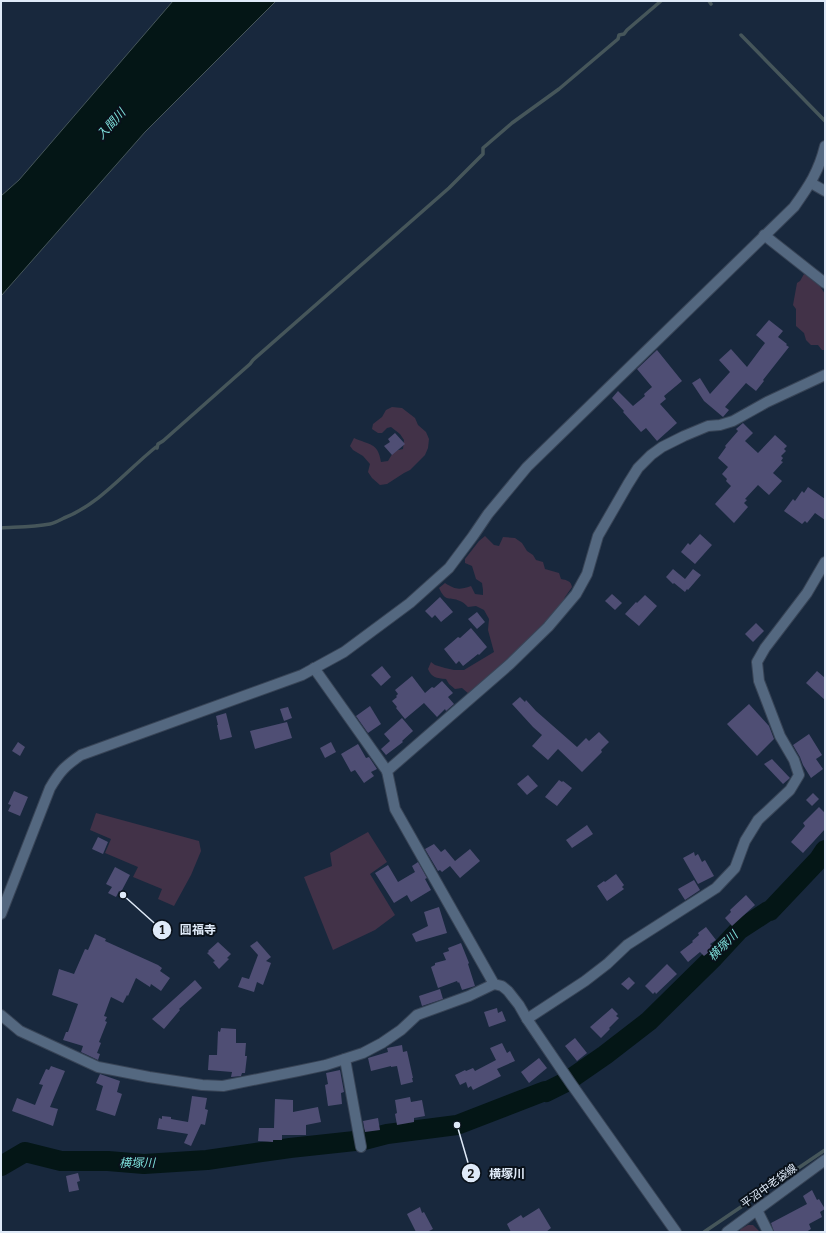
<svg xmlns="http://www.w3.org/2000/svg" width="826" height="1233" font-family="Bitter,'Noto Sans JP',serif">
<rect width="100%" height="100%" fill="#18283d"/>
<g fill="#423248">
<polygon points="804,274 816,280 825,294 825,350 822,350 818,345 811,345 806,340 804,333 796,326 796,309 793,305 797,283 800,281"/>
<path d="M 392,407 L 402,408 L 415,418 L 418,425 L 426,432 L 429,439 L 428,448 L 425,455 L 410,470 L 404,473 L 387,484 L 380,485 L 372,478 L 368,472 L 370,464 L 363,456 L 353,450 L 350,446 L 354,438 C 369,445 378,442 381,462 L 388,461 L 394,451 L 403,449 L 404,440 L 400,434 L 391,427 L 387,428 L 382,433 L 378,433 L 372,429 L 373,424 L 382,417 L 386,410 Z"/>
<path d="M 485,536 L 494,545 L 499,546 L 503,537 L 515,538 L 522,543 L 527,551 L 533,555 L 536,560 L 543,562 L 545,569 L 559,573 L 561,579 C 567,580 571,581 572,587 L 565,597 L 562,604 L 544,635 L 469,694 L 462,688 L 455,689 L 449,684 L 446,679 C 436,678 432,678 428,669 L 431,662 L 435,665 L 445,668 L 454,670 L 464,670 L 494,652 L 488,630 L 489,619 L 484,610 L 476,606 L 468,607 C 465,604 463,602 460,601 C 449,596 446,603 439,588 L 445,583 C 456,590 459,590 471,586 L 475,594 L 483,595 L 483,590 L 482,583 L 476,579 L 472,566 L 465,563 L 465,559 L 479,541 Z"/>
<polygon points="96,813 199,841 201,851 191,875 174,906 158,899 162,889 133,877 138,867 105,853 111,839 90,830"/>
<polygon points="368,832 387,862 370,874 395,915 375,930 333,950 304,877 332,866 330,853"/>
<polygon points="748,1225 753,1225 760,1232 739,1232 741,1229"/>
</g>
<polygon fill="#041616" stroke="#46565a" points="173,1 276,1 145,132 1,296 1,196 19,180"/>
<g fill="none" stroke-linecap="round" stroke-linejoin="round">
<g stroke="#46565a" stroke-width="3.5">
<polyline points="709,1 711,4"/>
<polyline points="741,35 825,121"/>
<path d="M 1,528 C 17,527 34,527 50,524 C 55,523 60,520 64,518 C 100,504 126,471 156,447 L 157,448 L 158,444 L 163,441 L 250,364 L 253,360 L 449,188 L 483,154 L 483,148 L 512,123 L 559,89 L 618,39 L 619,35 L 624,34 L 627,30 L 661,1"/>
<polyline points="704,1232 825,1150"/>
</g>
<polyline stroke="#041616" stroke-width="20" points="1,1166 25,1152 61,1161 108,1161 144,1164 207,1160 290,1148 364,1140 387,1134 457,1125 545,1091 546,1092 566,1082 605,1055 649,1021 714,957 739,930 768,911 770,911 819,859 825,850"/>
</g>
<g fill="#4f4e74">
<polygon points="769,320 783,331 778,337 787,344 786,345 789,347 763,380 764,381 756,391 746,383 725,407 729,410 723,417 704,401 692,383 700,378 710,394 730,372 719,360 731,349 747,367 765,343 756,335"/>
<polygon points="657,350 682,381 664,396 666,399 660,404 677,423 657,441 646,428 641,432 623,412 624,411 612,398 618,391 633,406 645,396 644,394 652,387 637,369"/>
<polygon points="743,423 753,433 745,441 758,453 775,435 787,446 784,449 786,451 781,456 783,458 781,461 783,462 773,473 782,481 769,495 758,485 745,499 747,500 744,503 748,507 734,523 715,504 731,486 726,481 727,479 722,474 728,467 718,458 726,447 725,446 738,431 736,429"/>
<polygon points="395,433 405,444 392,455 384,446 390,442 388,439"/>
<polygon points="808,487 825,499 825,520 815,513 807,523 805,521 802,524 784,511 793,499 795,501 802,491 804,493"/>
<polygon points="700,534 712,545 695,564 681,552 688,543 690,545"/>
<polygon points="673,569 685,579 693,569 701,575 688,590 687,589 685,592 674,583 673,584 666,577"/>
<polygon points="612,594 622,603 615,610 605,601"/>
<polygon points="645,595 657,606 639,626 625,614 636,602 637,603"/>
<polygon points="440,597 453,612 441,622 435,615 432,618 425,611"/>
<polygon points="477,612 485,622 477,629 468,619"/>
<polygon points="756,623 764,631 753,642 745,634"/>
<polygon points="471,628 487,647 479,655 478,654 463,666 459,661 456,664 444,649 458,637 460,638"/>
<polygon points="382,666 391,677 381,686 371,675"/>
<polygon points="817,671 825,678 825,700 806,683"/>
<polygon points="412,676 425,693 432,687 434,688 442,681 453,693 448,697 454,704 446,711 445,709 437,717 424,703 405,719 396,708 397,707 392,701 397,697 396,696 398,694 395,690"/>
<polygon points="520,697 525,702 526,700 536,711 577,747 586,738 589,741 599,732 609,742 601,750 602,752 582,772 558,749 548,760 532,746 542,735 533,727 512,704"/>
<polygon points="749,704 769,726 774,739 757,756 727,724"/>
<polygon points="370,706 381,724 368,733 356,716"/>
<polygon points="288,707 292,718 284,721 280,709"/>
<polygon points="226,713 232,737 220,740 217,725 218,725 216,716"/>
<polygon points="402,718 413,731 402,741 403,742 386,755 381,749 390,741 384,734"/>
<polygon points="287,722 292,738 255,749 250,731"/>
<polygon points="809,734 822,755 816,759 823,769 811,778 803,765 800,757 793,745"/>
<polygon points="18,742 25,747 20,756 12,751"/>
<polygon points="331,742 336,752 325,758 320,748"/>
<polygon points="358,744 366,758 369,757 377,769 371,772 374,776 364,783 355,770 351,772 341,754"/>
<polygon points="772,759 790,778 783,784 764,764"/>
<polygon points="528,775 538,786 527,795 517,784"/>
<polygon points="559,780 562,782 563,781 572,788 557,806 545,797"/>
<polygon points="14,791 28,797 20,816 8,811 11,805 8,804"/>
<polygon points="813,793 819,799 812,806 806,800"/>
<polygon points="819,807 825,813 825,829 803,853 791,842 805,826 803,823"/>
<polygon points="587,825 593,834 572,848 566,840"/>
<polygon points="98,837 108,842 103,854 92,849"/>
<polygon points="434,844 441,852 445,849 455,861 470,849 480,861 460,878 450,866 442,872 440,870 438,871 425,849"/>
<polygon points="694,852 695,856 698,854 702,862 705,860 714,876 698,884 683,858"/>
<polygon points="418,862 427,878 425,879 431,890 411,902 407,895 394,903 375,873 388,865 398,882 415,872 412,866"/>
<polygon points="115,867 130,875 121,892 119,891 116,897 108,893 112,887 106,884"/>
<polygon points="616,874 624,885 622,887 624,889 607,901 597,886 604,881 605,882"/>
<polygon points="694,880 700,890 685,900 678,889"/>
<polygon points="746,895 755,905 732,926 725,918 731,912 730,910"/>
<polygon points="439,907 447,933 416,942 412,934 428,926 424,912"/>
<polygon points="706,927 716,940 710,944 714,948 704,956 700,952 688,962 680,952 693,942 692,941 699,935 698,933"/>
<polygon points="95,934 106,939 105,941 158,965 162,968 160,971 170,978 161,991 151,984 150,987 136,978 128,996 127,995 123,1003 111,997 104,1016 107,1017 105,1021 107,1022 99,1042 101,1043 97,1053 100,1054 98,1060 81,1052 83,1046 63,1040 66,1032 68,1032 78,1004 52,995 59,969 74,974 85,949 88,950"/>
<polygon points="257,941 271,957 266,961 271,963 263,985 257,982 254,992 238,987 242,977 249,979 258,955 250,946"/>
<polygon points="218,942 231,954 227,958 229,959 219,969 213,962 215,961 207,953 209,952 208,951"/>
<polygon points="461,943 469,963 468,964 475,986 462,990 459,982 458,983 457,981 438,988 431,967 435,965 435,963 446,960 443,953 449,951 448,948"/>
<polygon points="667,964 677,974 656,994 655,992 653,994 645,986"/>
<polygon points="629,977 635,983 628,990 621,984"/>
<polygon points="195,980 202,988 179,1009 180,1010 164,1029 152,1019"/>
<polygon points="440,989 443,999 422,1006 419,996"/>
<polygon points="497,1008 498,1013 502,1011 506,1021 489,1027 484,1012"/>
<polygon points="612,1008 618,1014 616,1016 619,1018 609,1028 610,1029 601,1038 590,1027"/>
<polygon points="221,1028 236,1029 236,1043 246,1043 245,1056 247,1056 245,1073 242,1073 241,1076 231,1077 232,1072 208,1070 209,1055 217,1055 218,1031 220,1032"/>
<polygon points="575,1038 587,1053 577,1061 565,1046"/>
<polygon points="502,1043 507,1053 510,1051 515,1061 497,1069 501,1076 473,1090 471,1086 468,1088 466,1082 460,1085 455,1075 465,1070 466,1071 473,1068 475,1071 496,1060 490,1048"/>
<polygon points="402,1045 403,1052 407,1051 413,1078 412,1078 413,1082 401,1085 397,1066 391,1067 391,1066 371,1071 368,1058 388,1052 387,1048"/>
<polygon points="539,1058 547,1068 529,1083 521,1072"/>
<polygon points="51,1066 65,1071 50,1107 58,1109 53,1126 12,1111 17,1098 35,1105 43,1085 39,1084 46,1069 49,1070"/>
<polygon points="340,1070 344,1092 341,1093 342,1104 328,1106 325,1085 328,1084 326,1073"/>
<polygon points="100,1074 120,1081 117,1092 122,1094 115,1116 96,1110 103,1086 96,1083"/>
<polygon points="192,1096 207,1098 205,1109 208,1110 205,1125 201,1124 191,1146 184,1143 188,1134 157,1129 159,1118 162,1119 162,1116 171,1117 171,1119 188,1122"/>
<polygon points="410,1097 411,1102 422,1100 425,1116 414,1118 414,1122 397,1125 395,1114 397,1113 395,1100"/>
<polygon points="275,1099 293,1100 293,1112 318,1107 321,1122 306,1125 306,1135 282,1135 282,1140 273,1140 273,1142 258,1141 259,1128 274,1128"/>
<polygon points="378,1118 380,1130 365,1132 363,1121"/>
<polygon points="78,1173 80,1181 77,1182 79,1190 69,1192 66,1176"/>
<polygon points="812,1190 817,1200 819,1199 825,1209 820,1212 822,1217 809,1224 811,1229 806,1232 774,1232 771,1223 807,1204 803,1196"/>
<polygon points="420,1207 422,1213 424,1212 433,1229 427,1232 416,1232 407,1214"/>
<polygon points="539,1208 551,1228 546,1232 511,1232 507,1224 521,1215 523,1218"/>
</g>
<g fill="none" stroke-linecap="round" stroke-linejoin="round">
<defs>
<g id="street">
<polyline points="811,183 825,191"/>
<polyline points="764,235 825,283"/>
<polyline points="314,668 387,771"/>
<path d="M 1,914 L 50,788 C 60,771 65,766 81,755 L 302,675 L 344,652 L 410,603 L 449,568 L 473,536 L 488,514 L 527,467 L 794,207 C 809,186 819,171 825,146"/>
<polyline points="1,1015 20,1031 98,1067 149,1077 202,1085 223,1086 298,1071 326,1065 363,1053 382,1043 401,1030 417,1015 469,996 494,984"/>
<polyline points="527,1019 585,981 607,964 627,945 716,888 735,868 745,841 758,820 790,790 799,775 794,760 780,736 759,681 757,662 765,648 807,593 825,562"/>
<polyline points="345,1059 361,1147"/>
<polyline points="757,1210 768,1232"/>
<polyline points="676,1232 572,1085 527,1019 519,1005 508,991 502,986 494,984 395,809 387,771 510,664 548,627 576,594 587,574 598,536 628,484 638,468 651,455 662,447 684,436 708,426 720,425 733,421 767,402 825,375"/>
</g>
<polyline id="secondary" points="727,1232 825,1160"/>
</defs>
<use href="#street" stroke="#384456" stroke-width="12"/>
<use href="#secondary" stroke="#384456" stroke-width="12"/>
<use href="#street" stroke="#546880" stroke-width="10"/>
<use href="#secondary" stroke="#546880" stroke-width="10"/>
</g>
<g text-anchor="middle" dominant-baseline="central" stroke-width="4" stroke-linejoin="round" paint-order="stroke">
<g font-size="11" fill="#dfeaf8" stroke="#09111a">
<text transform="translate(769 1186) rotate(-36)">平沼中老袋線</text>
</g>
<g font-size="12" font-style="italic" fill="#7edfdb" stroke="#09111a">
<text transform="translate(111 124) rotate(-48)">入間川</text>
<text transform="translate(723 946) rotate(-45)">横塚川</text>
<text x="137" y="1163">横塚川</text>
</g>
</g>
<path fill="none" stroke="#dfeaf8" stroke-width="1.5" d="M123 895L162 930M457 1125L471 1173"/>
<g fill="#dfeaf8" stroke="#09111a" stroke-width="1.5">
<circle cx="123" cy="895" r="4"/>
<circle cx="457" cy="1125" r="4"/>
<circle cx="162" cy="930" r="10"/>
<circle cx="471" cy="1173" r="10"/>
</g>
<g font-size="12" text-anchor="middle" font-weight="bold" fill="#111">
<text x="162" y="934">1</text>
<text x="471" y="1178">2</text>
</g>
<g font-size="12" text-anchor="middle" font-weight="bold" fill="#dfeaf8" stroke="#09111a" stroke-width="4" stroke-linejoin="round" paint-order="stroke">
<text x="198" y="934">圓福寺</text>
<text x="507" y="1178">横塚川</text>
</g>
<rect width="826" height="1233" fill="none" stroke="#dfeaf8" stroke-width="4"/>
</svg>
